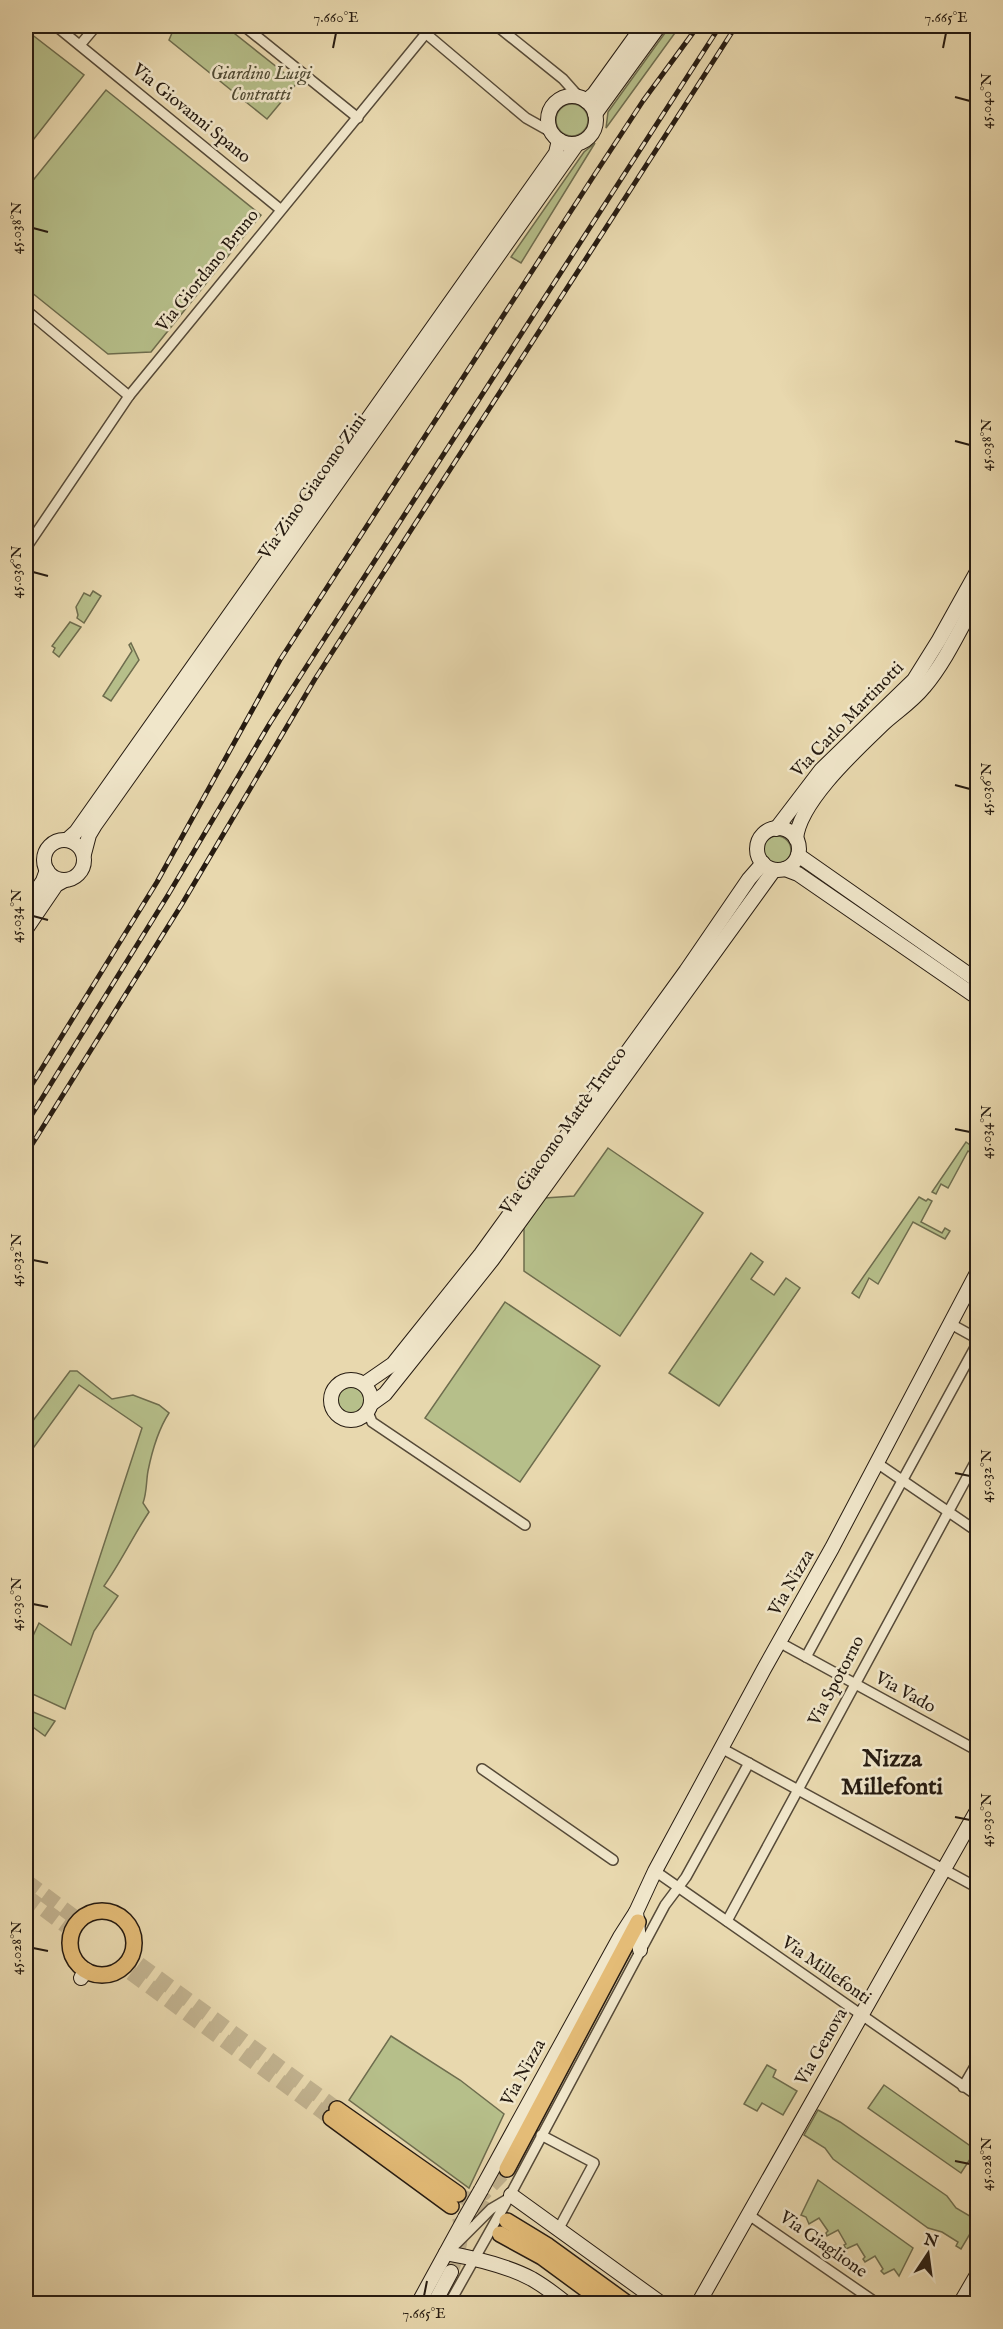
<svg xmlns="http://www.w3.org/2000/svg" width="1003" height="2329" font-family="'IM FELL English',serif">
<rect width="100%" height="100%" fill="#e8d8ae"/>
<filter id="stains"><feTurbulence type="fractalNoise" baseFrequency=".00333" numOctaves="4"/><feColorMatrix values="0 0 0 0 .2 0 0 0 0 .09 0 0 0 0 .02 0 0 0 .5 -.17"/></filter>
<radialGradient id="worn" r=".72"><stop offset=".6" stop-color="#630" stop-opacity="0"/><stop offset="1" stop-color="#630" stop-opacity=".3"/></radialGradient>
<g fill="#b6bf8a" stroke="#6e6d4e" stroke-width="1.5">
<polygon points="175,26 225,26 297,83 267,119 169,40"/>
<polygon points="670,26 680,26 606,128 608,112"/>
<polygon points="26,30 84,75 26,149"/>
<polygon points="106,90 261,215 151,352 108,354 26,288 26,189"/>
<circle cx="572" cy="120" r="16"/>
<polygon points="595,143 521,263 511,257 584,152"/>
<polygon points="93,591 101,596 84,623 77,618 78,615 76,607 84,593 90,596"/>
<polygon points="70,622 81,627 59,657 53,652 55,648 52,646"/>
<polygon points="131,643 139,660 111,701 103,696 132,651 129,645"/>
<circle cx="777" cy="850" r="14"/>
<polygon points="966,1142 977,1150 977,1156 968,1151 948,1188 941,1184 936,1194 932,1192"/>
<polygon points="608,1148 703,1213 620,1336 524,1271 524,1228 545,1198 574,1196"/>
<polygon points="919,1197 926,1201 928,1199 932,1201 921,1222 942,1233 945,1228 950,1231 945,1239 913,1222 878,1284 869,1278 859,1298 852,1293"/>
<polygon points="751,1253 763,1262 751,1279 774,1295 786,1278 800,1288 719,1406 669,1373"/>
<polygon points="505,1302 600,1366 520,1482 425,1418"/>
<path d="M 70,1371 L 77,1371 L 112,1399 L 133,1395 L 159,1405 L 169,1413 C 158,1430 152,1451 148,1471 C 146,1482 147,1492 143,1503 L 149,1512 C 133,1536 121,1562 104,1586 L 118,1596 L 94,1631 L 65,1709 L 26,1691 L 26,1651 L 39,1623 L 71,1645 L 142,1428 L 79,1385 L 26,1458 L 26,1430 Z"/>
<circle cx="352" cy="1399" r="15"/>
<polygon points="26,1709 55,1721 45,1736 26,1722"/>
<polygon points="391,2036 460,2080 504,2114 469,2188 349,2100"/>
<polygon points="767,2065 776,2070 773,2077 797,2091 783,2115 762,2103 757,2111 744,2104"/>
<polygon points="884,2085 976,2150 961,2173 868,2108"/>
<polygon points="818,2110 840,2122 947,2196 956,2208 973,2218 975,2215 977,2217 977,2222 961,2249 956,2246 958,2242 942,2232 928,2228 833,2159 825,2148 804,2135"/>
<polygon points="818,2180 913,2248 899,2276 894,2269 884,2274 881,2271 883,2269 875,2256 865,2262 863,2259 865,2257 857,2244 846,2249 844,2245 846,2244 838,2230 827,2236 826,2233 828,2231 819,2218 809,2224 806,2217 801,2215"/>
</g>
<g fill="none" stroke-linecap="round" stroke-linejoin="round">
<path stroke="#c1b28f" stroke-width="14" stroke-dasharray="14 7" stroke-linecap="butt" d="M 451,2272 C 460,2249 465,2234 457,2210"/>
<g stroke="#c1b28f" stroke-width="15" stroke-dasharray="15 8" stroke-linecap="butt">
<polyline points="26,1881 73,1916"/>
<polyline points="26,1896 66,1926"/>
<polyline points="139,1964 337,2109"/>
<polyline points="131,1973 331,2118"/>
<polyline points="458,2194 507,2221"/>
<polyline points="473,2198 484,2193 507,2169"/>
</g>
<defs>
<g id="street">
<polyline points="56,26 280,209"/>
<polyline points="244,26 358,118"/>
<polyline points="417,26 526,118 551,132"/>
<polyline points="497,26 563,79 579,97"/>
<polyline points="80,45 96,26"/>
<polyline points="26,310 129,396"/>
<polyline points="26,548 129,396 432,26"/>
<polyline points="949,1323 978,1339"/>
<polyline points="368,1412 372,1422 525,1525"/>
<polyline points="877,1463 978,1532"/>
<polyline points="786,1646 978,1751"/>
<polyline points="806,1657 978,1342"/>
<polyline points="723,1749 978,1888"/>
<polyline points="482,1769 613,1860"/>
<polyline points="655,1871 978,2096"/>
<polyline points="727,1921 978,1457"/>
<polyline points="963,2087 978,2061"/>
<polyline points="541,2135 594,2163 558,2230"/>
<polyline points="749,2215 878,2304"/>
<polyline points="452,2248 491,2209 508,2199"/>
<polyline points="449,2304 508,2199 665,1905 686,1877 749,1763"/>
</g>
<g id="secondary">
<circle cx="572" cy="120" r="24"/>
<polyline points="586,101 594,94 643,26"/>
<polyline points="595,114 659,26"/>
<circle cx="778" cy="849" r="21"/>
<polyline points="776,829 821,770 914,680 939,640 978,570"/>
<path d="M 796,839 C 799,802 856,750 883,724 C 896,712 912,702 924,687 C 946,661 961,627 978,597"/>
<circle cx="64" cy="860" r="20"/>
<polyline points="67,840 76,832 556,153 559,140"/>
<polyline points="84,854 89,835 95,825 577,144"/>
<polyline points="798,855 978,981"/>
<polyline points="785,869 798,874 978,998"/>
<polyline points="26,906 43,881 47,870"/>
<polyline points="26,929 56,885 65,880"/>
<circle cx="351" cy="1400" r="20"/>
<polyline points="364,1384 393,1364 481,1254 686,971 749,879 763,863"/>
<polyline points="371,1404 385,1394 492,1260 774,870"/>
<polyline points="640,1950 636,1912 655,1871 764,1669 832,1548 978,1271"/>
<polyline points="81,1978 86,1970"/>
<polyline points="481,2190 620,1937 636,1912"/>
<polyline points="511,2195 662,2304"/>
<path d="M 446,2253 C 474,2258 506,2265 532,2279 C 544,2286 556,2295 567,2304"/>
<polyline points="418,2304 465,2218"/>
<polyline points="434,2304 451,2272"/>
<polyline points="698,2304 978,1809"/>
<polyline points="960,2304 978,2273"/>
</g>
<g id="primary">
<circle cx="102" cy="1943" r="32"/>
<polyline points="337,2109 458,2194"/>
<polyline points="331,2118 451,2206"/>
<polyline points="507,2169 638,1922"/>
<polyline points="507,2221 548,2246 628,2304"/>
<polyline points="500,2234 542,2257 606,2304"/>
</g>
</defs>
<use href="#street" stroke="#564a38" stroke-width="12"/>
<use href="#secondary" stroke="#261b11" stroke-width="16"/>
<use href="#primary" stroke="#261b11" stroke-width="18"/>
<use href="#street" stroke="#f0e6ca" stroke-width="9"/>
<use href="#secondary" stroke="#f0e6ca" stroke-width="14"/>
<use href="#primary" stroke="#e4bc77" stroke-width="15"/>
<defs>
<g id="rail">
<polyline points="26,1094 157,882 280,660 595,174 643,101 698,26"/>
<polyline points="26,1124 168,895 270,723 720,26"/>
<polyline points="26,1154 182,904 315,679 736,26"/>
</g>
</defs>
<use href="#rail" stroke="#261b11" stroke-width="5"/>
<use href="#rail" stroke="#f0e6ca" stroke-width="3" stroke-dasharray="9" stroke-linecap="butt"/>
<defs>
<polyline id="secondary-bridge" points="465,2218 481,2190"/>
</defs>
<use href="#secondary-bridge" stroke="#261b11" stroke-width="16" stroke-linecap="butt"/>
<use href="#secondary-bridge" stroke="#f0e6ca" stroke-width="14"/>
</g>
<path fill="none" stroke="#261b11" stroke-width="2" d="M 333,48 L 336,33M 943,48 L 946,33M 955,97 L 970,101M 33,228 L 48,232M 955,441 L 970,445M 33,572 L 48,576M 955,785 L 970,789M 33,916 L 48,920M 955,1129 L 970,1132M 33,1260 L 48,1263M 955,1473 L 970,1476M 33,1604 L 48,1607M 955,1817 L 970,1820M 33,1948 L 48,1951M 955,2161 L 970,2164M 424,2296 L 427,2281"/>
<g text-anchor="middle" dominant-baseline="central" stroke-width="5" stroke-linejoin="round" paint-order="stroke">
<g font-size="18" font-style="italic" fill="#514c35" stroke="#f0e6ca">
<text x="261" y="74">Giardino Luigi<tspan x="261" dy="21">Contratti</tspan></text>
</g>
<g font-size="18" fill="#261b11" stroke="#f0e6ca">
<text transform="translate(191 114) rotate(39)">Via Giovanni Spano</text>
<text transform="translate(208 271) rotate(-51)">Via Giordano Bruno</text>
<text transform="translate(313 487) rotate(-55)">Via Zino Giacomo Zini</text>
<text transform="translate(848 720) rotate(-46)">Via Carlo Martinotti</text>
<text transform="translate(564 1131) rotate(-54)">Via Giacomo Mattè Trucco</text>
<text transform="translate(792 1583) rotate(-60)">Via Nizza</text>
<text transform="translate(837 1681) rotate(-62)">Via Spotorno</text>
<text transform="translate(905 1693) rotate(29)">Via Vado</text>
<text transform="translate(826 1971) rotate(35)">Via Millefonti</text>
<text transform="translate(822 2047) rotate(-60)">Via Genova</text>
<text transform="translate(524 2073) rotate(-61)">Via Nizza</text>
<text transform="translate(823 2245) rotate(35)">Via Giaglione</text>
</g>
<g font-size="24" font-weight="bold" fill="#261b11" stroke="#f0e6ca">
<text x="892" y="1759">Nizza<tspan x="892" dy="28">Millefonti</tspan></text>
</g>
</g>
<rect width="1003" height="2329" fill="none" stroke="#e8d8ae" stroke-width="66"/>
<g transform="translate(928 2254) rotate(13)" stroke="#f0e6ca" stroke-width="4.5" paint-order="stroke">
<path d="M0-4.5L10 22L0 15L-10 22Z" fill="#261b11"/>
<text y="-9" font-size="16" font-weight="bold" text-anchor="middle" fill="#261b11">N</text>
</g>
<rect x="33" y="33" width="937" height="2263" fill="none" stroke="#261b11" stroke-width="2"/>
<g font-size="15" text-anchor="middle" fill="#261b11">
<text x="336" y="22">7.660°E</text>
<text x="946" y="22">7.665°E</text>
<text transform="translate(986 101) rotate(-90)" y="5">45.040°N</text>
<text transform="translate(16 228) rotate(-90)" y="5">45.038°N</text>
<text transform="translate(986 445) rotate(-90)" y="5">45.038°N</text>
<text transform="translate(16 572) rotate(-90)" y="5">45.036°N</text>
<text transform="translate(986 789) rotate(-90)" y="5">45.036°N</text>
<text transform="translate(16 916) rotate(-90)" y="5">45.034°N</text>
<text transform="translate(986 1132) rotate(-90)" y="5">45.034°N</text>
<text transform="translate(16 1260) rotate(-90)" y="5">45.032°N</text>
<text transform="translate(986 1476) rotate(-90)" y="5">45.032°N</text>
<text transform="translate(16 1604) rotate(-90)" y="5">45.030°N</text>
<text transform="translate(986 1820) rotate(-90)" y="5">45.030°N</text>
<text transform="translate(16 1948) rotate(-90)" y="5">45.028°N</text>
<text transform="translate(986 2164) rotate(-90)" y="5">45.028°N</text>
<text x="424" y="2318">7.665°E</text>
</g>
<rect width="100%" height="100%" filter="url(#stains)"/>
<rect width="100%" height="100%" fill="url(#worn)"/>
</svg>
